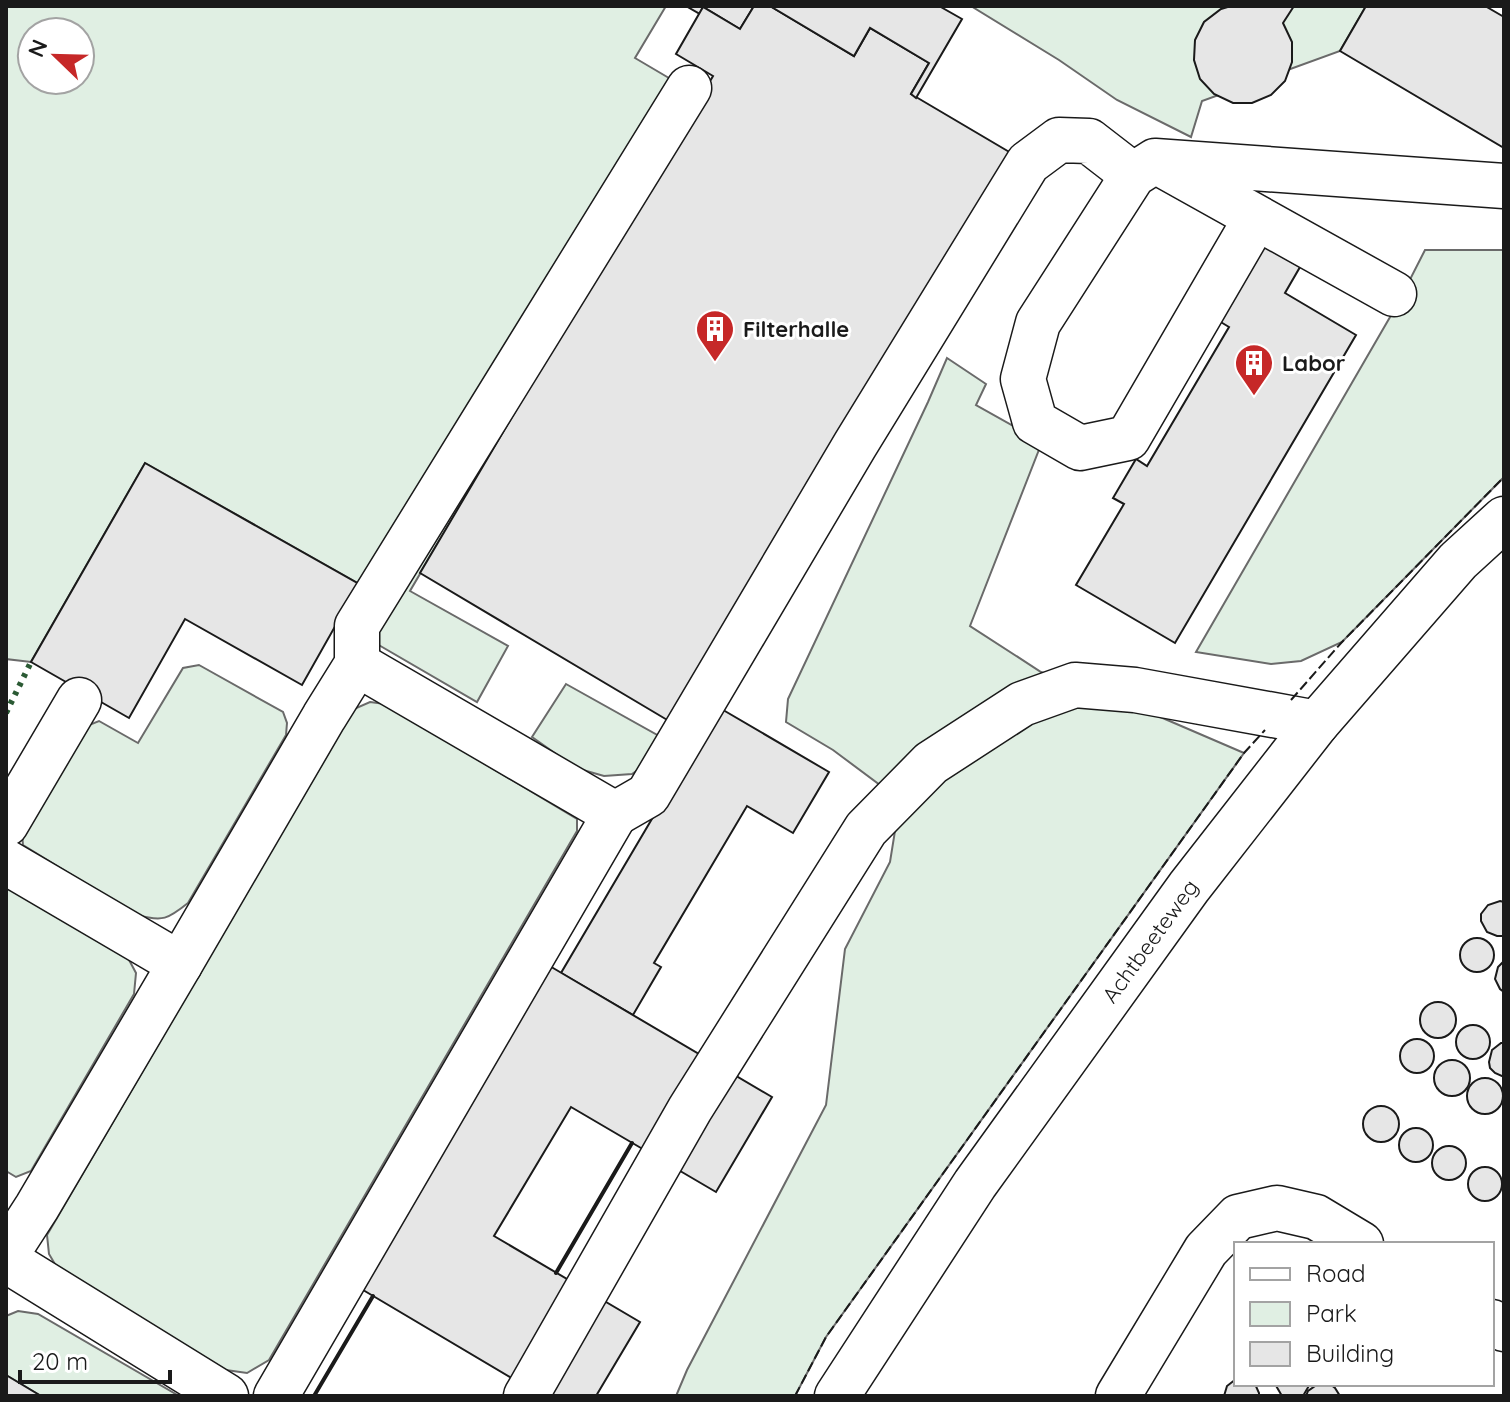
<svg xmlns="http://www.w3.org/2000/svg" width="1510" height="1402" font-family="Quicksand,sans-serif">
<rect width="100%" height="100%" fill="#fff"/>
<g fill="#e0efe3" stroke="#6a6a6a" stroke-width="2" fill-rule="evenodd">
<path d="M 6,6 L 666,6 L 635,58 L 674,81 L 359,584 L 145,463 L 31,662 L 6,659 ZM 32,32 L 80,32 L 80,80 L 32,80 Z"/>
<polygon points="971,6 1366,6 1340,51 1202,101 1191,137 1117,100 1059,60"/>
<polygon points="685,123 410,591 508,646 477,702 377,644 376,616"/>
<polygon points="1425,250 1504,250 1504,477 1342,642 1301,661 1271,664 1196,652 1397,305"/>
<polygon points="947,358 986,384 976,405 1042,442 970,626 1041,672 1151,713 1244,753 826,1337 795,1396 676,1396 687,1370 826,1105 845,949 890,862 900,800 833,750 786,722 788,699 928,402"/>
<path d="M 199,665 L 283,712 L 287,723 L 286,735 L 188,903 C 168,919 163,922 137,915 L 23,845 L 22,833 L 84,727 L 99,721 L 138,743 L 183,668 Z"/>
<polygon points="566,684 659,736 651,761 632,774 604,776 576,768 532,737"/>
<polygon points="370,702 385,704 577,819 577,831 269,1360 247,1373 226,1370 59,1271 49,1254 47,1235 354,709"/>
<polygon points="6,886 128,958 136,973 134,994 31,1171 16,1177 6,1171"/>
<polygon points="18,1311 38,1314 179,1396 41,1396 6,1375 6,1316"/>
</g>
<g fill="#e6e6e6" stroke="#1a1a1a" stroke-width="2">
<polygon points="686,6 754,6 740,29 703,7 700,14"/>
<polygon points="754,6 770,6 854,56 870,28 929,63 911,94 1011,153 674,724 420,573 713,76 676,54 703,7 740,29"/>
<polygon points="770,6 939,6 962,19 916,98 911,94 929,63 870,28 854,56"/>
<polygon points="1231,6 1294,6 1283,23 1292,42 1292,62 1285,81 1271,95 1252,103 1233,103 1214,94 1200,79 1194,60 1195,40 1204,22 1221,9"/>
<polygon points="1366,6 1485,6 1504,17 1504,148 1340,51"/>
<polygon points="1264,246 1300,267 1285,293 1356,335 1175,643 1076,585 1124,504 1113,498 1136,459 1147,466 1229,327 1219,321"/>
<polygon points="145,463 359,584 302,685 185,619 129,718 31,662"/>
<polygon points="718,707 829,772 793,833 747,806 654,963 661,967 633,1015 561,973"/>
<polygon points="1500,901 1504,902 1504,936 1497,936 1487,932 1481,921 1481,914 1488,905"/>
<circle cx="1477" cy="955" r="17"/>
<polygon points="1504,961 1504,992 1500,989 1495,979 1498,967"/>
<polygon points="548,965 772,1097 716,1192 571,1107 494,1236 640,1322 596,1396 542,1396 358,1287"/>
<circle cx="1438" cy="1020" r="18"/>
<circle cx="1473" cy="1042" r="17"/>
<circle cx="1417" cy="1056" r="17"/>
<polygon points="1501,1043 1504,1043 1504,1077 1495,1073 1490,1068 1489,1062 1492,1050"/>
<circle cx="1452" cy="1078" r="18"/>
<circle cx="1485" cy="1096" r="18"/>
<circle cx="1381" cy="1124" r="18"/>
<circle cx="1416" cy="1145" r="17"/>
<circle cx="1449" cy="1163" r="17"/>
<circle cx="1485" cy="1184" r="17"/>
<polygon points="6,1375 41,1396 6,1396"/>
<polygon points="1236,1379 1236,1384 1255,1384 1259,1393 1259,1396 1224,1396 1227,1386"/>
<polygon points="1275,1384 1310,1384 1303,1396 1282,1396"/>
<polygon points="1318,1384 1330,1384 1335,1388 1340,1396 1306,1396 1308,1391"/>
</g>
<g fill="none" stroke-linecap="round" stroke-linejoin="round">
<defs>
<g id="minor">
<polyline points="1168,168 1394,294"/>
<polyline points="1256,218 1128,438 1080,448 1035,422 1023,379 1038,323 1133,175 1155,161 1504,186"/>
<polyline points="615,814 648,795 855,445 1028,163 1059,140 1089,141 1133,175"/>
<polyline points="6,824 79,700"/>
<polyline points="6,862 180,964"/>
<polyline points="6,1255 37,1207 180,964 324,717 357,664 357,626 689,88"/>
<polyline points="6,1260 226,1396"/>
<polyline points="1492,1322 1504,1329"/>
<polyline points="276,1396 615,814 357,664"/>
<polyline points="526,1396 690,1109 866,829 931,763 1022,704 1075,685 1135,690 1317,723"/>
<polyline points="837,1396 975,1184 1189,887 1317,723 1458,561 1504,519"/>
<polyline points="1118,1396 1206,1250 1238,1217 1277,1208 1316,1217 1361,1244"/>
</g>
</defs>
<use href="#minor" stroke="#1a1a1a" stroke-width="47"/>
<use href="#minor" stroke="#fff" stroke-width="44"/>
<polyline stroke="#2b5a34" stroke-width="6" stroke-dasharray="4 6" stroke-linecap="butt" points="6,713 31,662"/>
<g stroke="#1a1a1a" stroke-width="2" stroke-dasharray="10 4" stroke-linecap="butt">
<polyline points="1291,700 1342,642 1504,477"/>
<polyline points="795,1396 826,1337 1244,753 1265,730"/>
</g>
<g stroke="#1a1a1a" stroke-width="4">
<polyline points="556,1273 632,1143"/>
<polyline points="314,1396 373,1296"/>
</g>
</g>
<defs>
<symbol id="building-pin" viewBox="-11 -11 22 30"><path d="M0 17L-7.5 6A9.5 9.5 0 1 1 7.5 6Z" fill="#c62828" stroke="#fff"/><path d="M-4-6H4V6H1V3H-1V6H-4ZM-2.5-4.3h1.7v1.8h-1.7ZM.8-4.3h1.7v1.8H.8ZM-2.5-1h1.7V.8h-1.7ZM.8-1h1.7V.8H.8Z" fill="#fff"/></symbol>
</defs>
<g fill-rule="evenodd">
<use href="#building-pin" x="693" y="307" width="44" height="60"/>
<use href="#building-pin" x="1232" y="341" width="44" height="60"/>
</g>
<g text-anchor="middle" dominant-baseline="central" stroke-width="6" stroke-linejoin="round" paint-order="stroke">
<g font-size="22" font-weight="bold" fill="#1a1a1a" stroke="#fff" text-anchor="start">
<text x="743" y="329">Filterhalle</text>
<text x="1282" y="363">Labor</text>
</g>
<g font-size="22" fill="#1a1a1a" stroke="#fff">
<text transform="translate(1150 941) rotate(-54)">Achtbeeteweg</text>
</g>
</g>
<rect width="1510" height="1402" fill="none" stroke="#1a1a1a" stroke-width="16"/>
<rect x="1234" y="1242" width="260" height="144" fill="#ffffff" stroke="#a3a3a3" stroke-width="2"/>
<rect x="1250" y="1268" width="40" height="12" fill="#ffffff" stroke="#a3a3a3" stroke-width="2"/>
<text x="1306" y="1282" font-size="24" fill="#1a1a1a">Road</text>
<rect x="1250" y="1302" width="40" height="24" fill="#e0efe3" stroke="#a3a3a3" stroke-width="2"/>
<text x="1306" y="1322" font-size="24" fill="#1a1a1a">Park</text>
<rect x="1250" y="1342" width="40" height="24" fill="#e6e6e6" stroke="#a3a3a3" stroke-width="2"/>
<text x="1306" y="1362" font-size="24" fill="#1a1a1a">Building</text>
<g transform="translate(56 56) rotate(293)"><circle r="38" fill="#ffffff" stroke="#a3a3a3" stroke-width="2"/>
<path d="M0-6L14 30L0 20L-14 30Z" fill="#c62828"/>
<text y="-12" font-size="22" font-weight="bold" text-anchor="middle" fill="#1a1a1a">N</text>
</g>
<path d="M20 1370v12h150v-12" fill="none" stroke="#1a1a1a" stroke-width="4"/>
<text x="32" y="1370" font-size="24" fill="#1a1a1a" stroke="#ffffff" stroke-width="6" paint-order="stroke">20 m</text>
</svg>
